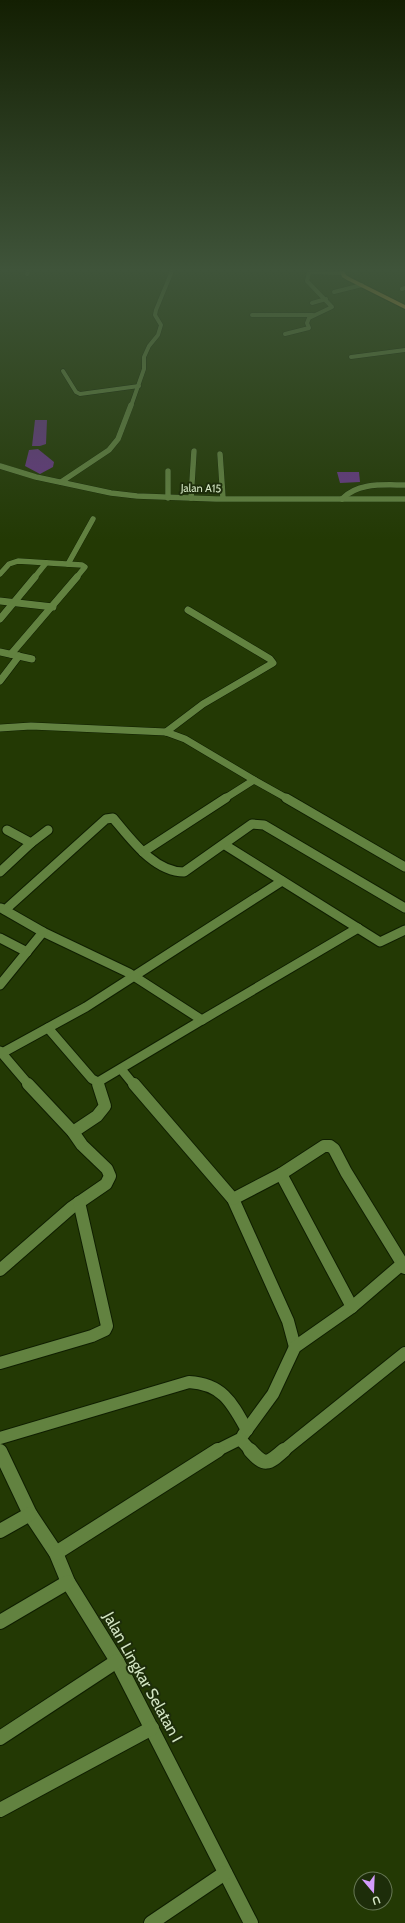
<svg xmlns="http://www.w3.org/2000/svg" width="405" height="1923" font-family="Cabin,sans-serif">
<rect width="100%" height="100%" fill="#233904"/>
<g fill="#683887">
<polygon points="35,420 47,420 46,444 40,446 32,446"/>
<polygon points="38,449 54,462 53,467 40,474 25,466 29,450"/>
<polygon points="337,472 359,472 360,482 340,483"/>
</g>
<g fill="none" stroke-linecap="round" stroke-linejoin="round">
<defs>
<g id="street-far5">
<polyline points="27,274 28,271"/>
<polyline points="402,289 405,288"/>
<polyline points="334,292 362,285"/>
<polyline points="312,303 326,299"/>
<polyline points="252,315 313,315"/>
<polyline points="285,334 309,328 307,323 309,318 332,307 307,281 309,272 342,273"/>
<polyline points="351,357 405,350"/>
<polyline points="63,371 76,392 80,394 139,386"/>
<polyline points="131,406 144,369 144,357 149,346 158,335 161,325 155,315 156,310 172,271"/>
</g>
<g id="street-far4">
<polyline points="220,454 223,498"/>
<polyline points="0,466 36,477 111,493 137,496 216,499 405,499"/>
<polyline points="168,471 168,498"/>
<polyline points="61,482 109,450 118,439 131,405"/>
<polyline points="191,498 194,451"/>
<path d="M 342,499 C 358,482 384,485 405,485"/>
<polyline points="68,564 93,519"/>
<polyline points="0,574 9,564 18,561 82,565 85,567 76,578"/>
<polyline points="34,578 46,563"/>
</g>
<g id="street-far3">
<polyline points="0,601 53,607"/>
<polyline points="0,619 35,577"/>
<polyline points="0,652 32,659"/>
<polyline points="11,654 77,577"/>
<polyline points="0,681 19,656"/>
<polyline points="0,728 31,726 166,732 185,739 254,780"/>
<polyline points="166,732 203,704 273,663 270,659 188,610"/>
<polyline points="224,799 254,780 288,799"/>
</g>
<g id="street-far2">
<polyline points="286,798 405,867"/>
<polyline points="31,843 48,830"/>
<polyline points="225,845 380,942 405,930"/>
<polyline points="143,852 226,798"/>
<polyline points="0,872 31,843 7,830"/>
<polyline points="1,908 43,932 129,973 202,1020 98,1082 92,1079 48,1028"/>
<path d="M 5,910 L 106,819 L 113,818 C 131,839 154,872 184,872 L 252,824 L 264,825 L 405,908"/>
<polyline points="0,938 27,952"/>
<polyline points="0,985 43,932"/>
<polyline points="202,1020 358,928"/>
<polyline points="0,1051 29,1085"/>
<polyline points="2,1053 86,1007 282,881"/>
<polyline points="121,1069 134,1085"/>
<polyline points="98,1082 99,1085"/>
</g>
<g id="street-far1">
<polyline points="134,1084 233,1199 288,1321 295,1347"/>
<polyline points="73,1132 97,1116 105,1106 98,1084"/>
<polyline points="281,1174 352,1307"/>
<polyline points="233,1199 281,1174 324,1146 330,1146 334,1149 346,1172 405,1268"/>
<polyline points="0,1270 71,1208 106,1184 110,1176 107,1169 82,1145 73,1132 28,1084"/>
<polyline points="0,1363 92,1336 105,1330 107,1326 79,1202"/>
<polyline points="243,1435 273,1394 295,1347 352,1307 402,1264"/>
<path d="M 0,1438 L 189,1382 C 223,1384 232,1403 247,1430"/>
<polyline points="216,1451 240,1439 251,1451"/>
<polyline points="283,1451 405,1353"/>
</g>
<g id="street">
<path d="M 250,1450 C 265,1467 268,1464 284,1450"/>
<polyline points="0,1451 30,1514 56,1553 68,1582 117,1661 251,1923"/>
<polyline points="0,1531 30,1514"/>
<polyline points="56,1553 218,1450"/>
<polyline points="0,1622 68,1582"/>
<polyline points="0,1738 117,1661"/>
<polyline points="0,1810 152,1728"/>
<polyline points="151,1923 225,1873"/>
</g>
<polygon id="highway" points="340,271 344,271 346,275 351,278 405,305 405,309 347,280 342,277"/>
</defs>
<use href="#street-far5" stroke="#0f1e00" stroke-width="5"/>
<use href="#street-far4" stroke="#0f1e00" stroke-width="6"/>
<use href="#street-far3" stroke="#0f1e00" stroke-width="8"/>
<use href="#street-far2" stroke="#0f1e00" stroke-width="11"/>
<use href="#street-far1" stroke="#0f1e00" stroke-width="14"/>
<use href="#street" stroke="#0f1e00" stroke-width="16"/>
<use href="#highway" stroke="#0f1e00" stroke-width="2"/>
<use href="#street-far5" stroke="#628240" stroke-width="4"/>
<use href="#street-far4" stroke="#628240" stroke-width="5.5"/>
<use href="#street-far3" stroke="#628240" stroke-width="7"/>
<use href="#street-far2" stroke="#628240" stroke-width="9"/>
<use href="#street-far1" stroke="#628240" stroke-width="12"/>
<use href="#street" stroke="#628240" stroke-width="14"/>
<use href="#highway" fill="#f5ad50" fill-rule="evenodd"/>
</g>
<linearGradient id="sky" x2="0" y2="1"><stop stop-color="#131f02"/><stop offset="0.5" stop-color="#3f543a"/><stop offset="1" stop-color="#3f543a" stop-opacity="0"/></linearGradient>
<rect width="405" height="540" fill="url(#sky)"/>
<g text-anchor="middle" dominant-baseline="central" stroke-width="4" stroke-linejoin="round" paint-order="stroke">
<g font-size="11" fill="#d3e5c3" stroke="#1d2d0a">
<text transform="translate(201 488) rotate(1)">Jalan A15</text>
</g>
<g font-size="16" fill="#d3e5c3" stroke="#1d2d0a">
<text transform="translate(143 1677) rotate(61)">Jalan Lingkar Selatan I</text>
</g>
</g>
<g transform="translate(373 1891) rotate(161)"><circle r="19" fill="#1d2d0a" stroke="#667754"/>
<path d="M0-3L7 15L0 10L-7 15Z" fill="#d49cfc"/>
<text y="-6" font-size="11" font-weight="bold" text-anchor="middle" fill="#d3e5c3">U</text>
</g>
</svg>
